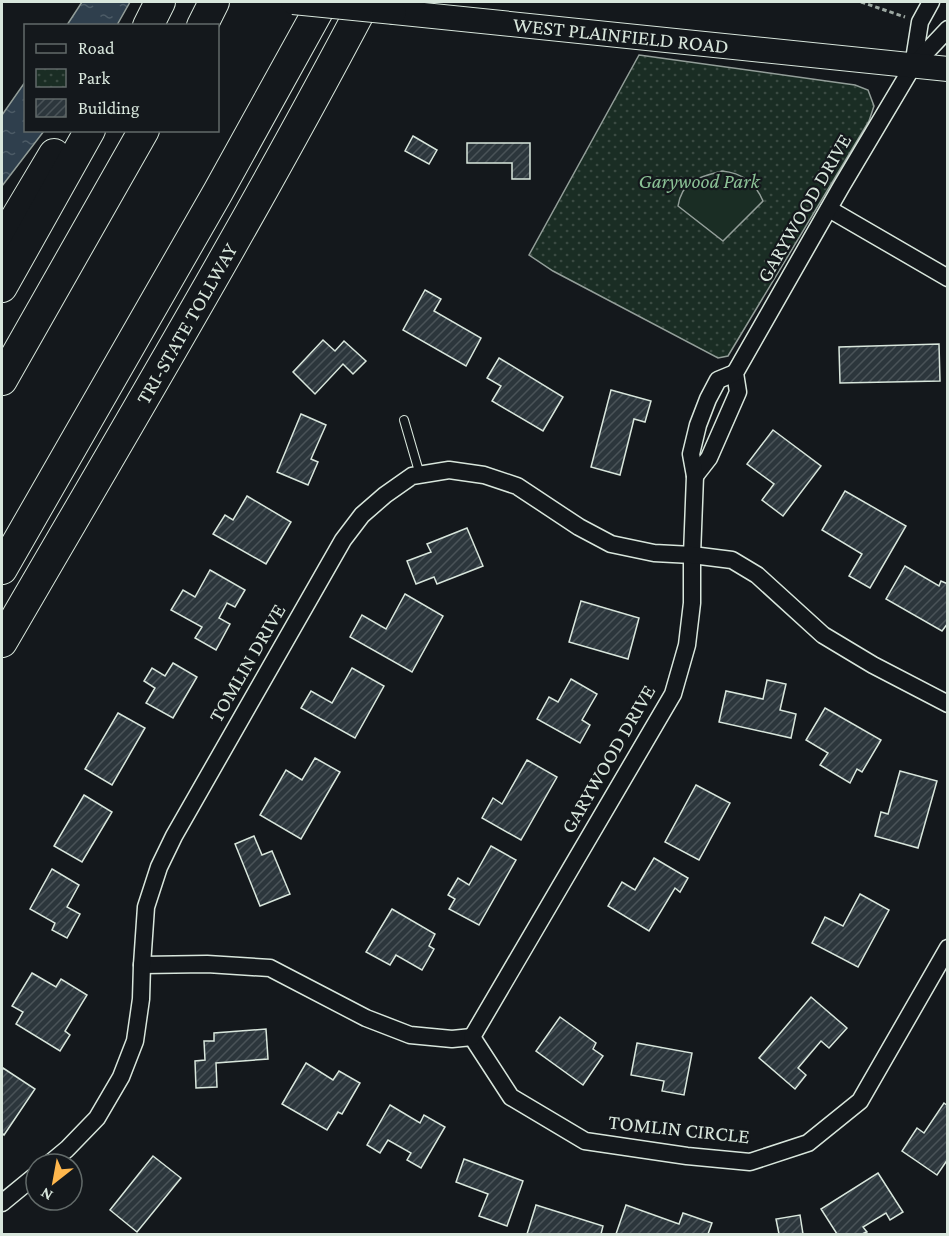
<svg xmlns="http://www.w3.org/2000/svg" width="949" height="1236" font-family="'Crimson Pro',serif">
<defs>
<pattern id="park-dots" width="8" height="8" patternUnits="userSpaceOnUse" patternTransform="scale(1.5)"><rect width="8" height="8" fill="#1a2d24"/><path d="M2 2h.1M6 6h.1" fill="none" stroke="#3b4b43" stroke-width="1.8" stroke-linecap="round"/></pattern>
<pattern id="water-ripples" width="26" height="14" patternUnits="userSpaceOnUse" patternTransform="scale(1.5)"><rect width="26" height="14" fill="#2f3f4d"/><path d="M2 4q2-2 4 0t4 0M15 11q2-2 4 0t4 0" fill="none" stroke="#4c5b66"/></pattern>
<pattern id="building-hatch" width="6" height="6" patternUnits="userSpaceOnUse" patternTransform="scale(1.5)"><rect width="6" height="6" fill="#2c363c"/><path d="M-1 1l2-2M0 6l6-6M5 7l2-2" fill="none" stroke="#4a5358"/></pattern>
</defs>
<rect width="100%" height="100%" fill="#14181c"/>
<polygon fill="url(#park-dots)" stroke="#939e99" stroke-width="1.5" points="639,55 855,85 868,90 874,106 869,121 728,356 718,358 553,271 529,255"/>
<path fill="#1a2d24" stroke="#939e99" stroke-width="1.5" d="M 722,171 C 742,173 755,182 763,201 L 723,241 L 678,206 C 682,180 699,177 722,171 Z"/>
<g fill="url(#water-ripples)" stroke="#939e99" stroke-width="1.5">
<polygon points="82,2 130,2 117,25 67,25"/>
<polygon points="25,82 26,130 44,131 2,186 2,115"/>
</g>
<g fill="url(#building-hatch)" stroke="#d8e6dc" stroke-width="1.5">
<polygon points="413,136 437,150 429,164 405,151"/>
<polygon points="467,143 530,143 530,179 512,179 512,163 467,163"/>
<polygon points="425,290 441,299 434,311 481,338 466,366 403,330"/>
<polygon points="323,340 335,351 344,341 366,361 353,374 343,364 315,394 293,372"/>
<polygon points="939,344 940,381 840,383 839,347"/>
<polygon points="499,358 563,397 543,431 492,401 501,386 487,378"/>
<polygon points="611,390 651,401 645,422 634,419 620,475 591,467"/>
<polygon points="301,414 326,425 311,459 318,462 308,485 277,472"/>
<polygon points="773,430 821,466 783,516 762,500 774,484 747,464"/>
<polygon points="845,491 906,526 870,588 849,576 862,554 822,530"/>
<polygon points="247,496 291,522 266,564 213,534 225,515 233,520"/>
<polygon points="467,528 483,566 437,584 434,577 416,584 407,561 431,552 427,544"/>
<polygon points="905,566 939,586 941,581 948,584 948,623 942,631 886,599"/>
<polygon points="210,570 245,590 235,607 227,603 219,618 230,624 216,650 195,638 202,627 171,610 183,590 195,597"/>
<polygon points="405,594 443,616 412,672 350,637 362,615 386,629"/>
<polygon points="581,601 639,618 628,659 569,642"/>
<polygon points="173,663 197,677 173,718 146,703 155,688 144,681 152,668 165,676"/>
<polygon points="352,668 384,686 355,738 301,708 311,691 332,703"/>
<polygon points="571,679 597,694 582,720 590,725 580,743 537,719 549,697 558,702"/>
<polygon points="767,680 786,684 780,710 796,714 791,738 719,722 726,691 763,699"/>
<polygon points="825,708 881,740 862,772 857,769 850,783 820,765 828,753 806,740"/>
<polygon points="118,713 145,728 112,785 85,769"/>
<polygon points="315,758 340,772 301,839 260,815 286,770 302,780"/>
<polygon points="527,760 557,777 521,840 482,818 493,798 502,804"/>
<polygon points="900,771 937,781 918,848 875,836 881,812 888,814"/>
<polygon points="696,785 730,803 699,860 665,842"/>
<polygon points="84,795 112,812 82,862 54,846"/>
<polygon points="254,836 262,855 272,851 290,894 260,906 235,844"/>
<polygon points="491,846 516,860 479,925 449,909 455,899 448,895 458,878 469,885"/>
<polygon points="654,858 688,878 680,892 675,888 649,931 608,906 622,882 635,890"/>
<polygon points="52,869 79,885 67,907 80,914 67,938 52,930 55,923 30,909"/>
<polygon points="860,894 889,910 858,967 812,943 825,917 843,926"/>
<polygon points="392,909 435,934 429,946 434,949 422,970 396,955 390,965 366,952"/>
<polygon points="32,973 56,987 61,979 87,995 65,1031 70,1035 60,1051 16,1024 23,1012 12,1006"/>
<polygon points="811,997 847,1028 829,1048 821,1041 798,1068 806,1075 795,1089 759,1058"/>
<polygon points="560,1017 596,1043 593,1049 603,1056 583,1085 536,1051"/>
<polygon points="266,1029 268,1059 216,1063 217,1087 196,1088 195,1061 205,1060 204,1041 214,1041 214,1033"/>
<polygon points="637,1043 692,1053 684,1095 662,1091 664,1081 631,1075"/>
<polygon points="306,1063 333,1080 339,1071 360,1083 342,1114 338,1112 327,1130 282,1104"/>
<polygon points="3,1068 35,1089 4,1135 2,1133 2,1071"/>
<polygon points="944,1103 948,1106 948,1159 937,1175 902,1151 917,1128 924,1133"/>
<polygon points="390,1105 420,1123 424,1115 445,1127 421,1168 407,1160 411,1153 388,1140 380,1153 367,1145"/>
<polygon points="153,1156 181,1178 137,1232 110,1210"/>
<polygon points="464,1159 523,1181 507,1226 479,1216 488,1194 456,1182"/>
<polygon points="878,1173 903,1212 890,1220 886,1213 863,1227 867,1232 862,1234 837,1234 821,1209"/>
<polygon points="536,1205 603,1226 601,1234 527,1234"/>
<polygon points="626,1205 679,1224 683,1213 712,1223 708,1234 616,1234"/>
<polygon points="800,1215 803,1234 779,1234 776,1219"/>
</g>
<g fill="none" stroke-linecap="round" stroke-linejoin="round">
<defs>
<polyline id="service" points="404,420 420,475"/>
<g id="minor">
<polyline points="913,66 920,22 931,2"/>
<polyline points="829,209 948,278"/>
<polyline points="695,476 709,458 738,392 735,373 841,187 913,66 948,29"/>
<polyline points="142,965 207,964 270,968 366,1018 410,1035 452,1039 472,1037 511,1097 585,1141 687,1156 750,1162 808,1143 860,1101 948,948"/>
<polyline points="472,1037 673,694 687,645 692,603 692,555 695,476 691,454 698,425 708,399 718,380 735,373"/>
<polyline points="49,1164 67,1149 97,1118 121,1077 135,1041 141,999 142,965 146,907 159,867 174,836 343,540 362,515 385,495 412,476 449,470 484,475 517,486 579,527 611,544 654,553 692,555 732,560 757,575 823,635 873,665 948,704"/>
<polyline points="2,1203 36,1175"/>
</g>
<g id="secondary">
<path id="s1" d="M 394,12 L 948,69"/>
</g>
<g id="motorway">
<polyline points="148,26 160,2"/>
<polyline points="202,26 214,2"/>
<polyline points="2,241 54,154"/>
<polyline points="2,287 90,130"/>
<polyline points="2,380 144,130"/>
<polyline points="2,569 218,192 323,2"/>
<path id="s2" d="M 2,642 C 125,430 251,219 365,2"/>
</g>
</defs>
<use href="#service" stroke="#d8e6dc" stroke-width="10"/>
<use href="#minor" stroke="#d8e6dc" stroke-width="19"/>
<use href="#secondary" stroke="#d8e6dc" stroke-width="26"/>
<use href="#motorway" stroke="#d8e6dc" stroke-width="32"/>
<polyline stroke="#9da8a2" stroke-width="3" stroke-dasharray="4.5 3" stroke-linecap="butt" points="861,2 905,17"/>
<use href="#service" stroke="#14181c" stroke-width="8"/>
<use href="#minor" stroke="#14181c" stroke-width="16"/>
<use href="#secondary" stroke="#14181c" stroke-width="24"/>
<use href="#motorway" stroke="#14181c" stroke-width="30"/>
<defs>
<polyline id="secondary-bridge" points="293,2 394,12"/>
</defs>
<use href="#secondary-bridge" stroke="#d8e6dc" stroke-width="26" stroke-linecap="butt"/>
<use href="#secondary-bridge" stroke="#14181c" stroke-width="24"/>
</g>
<g text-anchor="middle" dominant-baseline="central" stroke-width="4.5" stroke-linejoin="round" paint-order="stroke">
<g font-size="21" fill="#d8e6dc" stroke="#14181c">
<text stroke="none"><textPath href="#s1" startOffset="228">WEST PLAINFIELD ROAD</textPath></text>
<text transform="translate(804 208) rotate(-60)">GARYWOOD DRIVE</text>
<text stroke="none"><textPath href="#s2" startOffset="368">TRI-STATE TOLLWAY</textPath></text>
<text transform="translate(247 663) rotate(-60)">TOMLIN DRIVE</text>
<text transform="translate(608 759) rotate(-60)">GARYWOOD DRIVE</text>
<text transform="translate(679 1129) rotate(6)">TOMLIN CIRCLE</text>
</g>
<g font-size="21" font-style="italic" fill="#8ac095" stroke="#14181c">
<text x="699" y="181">Garywood Park</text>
</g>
</g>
<rect width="949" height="1236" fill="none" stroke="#d8e6dc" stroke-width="6"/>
<rect x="24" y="24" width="195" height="108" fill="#14181c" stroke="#626a69" stroke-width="1.5"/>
<rect x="36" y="44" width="30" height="9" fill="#14181c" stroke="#626a69" stroke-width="1.5"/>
<text x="78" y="54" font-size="18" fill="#d8e6dc">Road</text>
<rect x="36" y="69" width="30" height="18" fill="url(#park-dots)" stroke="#626a69" stroke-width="1.5"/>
<text x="78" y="84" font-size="18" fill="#d8e6dc">Park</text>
<rect x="36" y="99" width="30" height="18" fill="url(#building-hatch)" stroke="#626a69" stroke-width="1.5"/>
<text x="78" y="114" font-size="18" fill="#d8e6dc">Building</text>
<g transform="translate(54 1182) rotate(211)"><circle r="28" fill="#14181c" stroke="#626a69" stroke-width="1.5"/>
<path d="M0-4.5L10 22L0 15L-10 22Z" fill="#ffb74d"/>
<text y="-9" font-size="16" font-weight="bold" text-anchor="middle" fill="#d8e6dc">N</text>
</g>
</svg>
